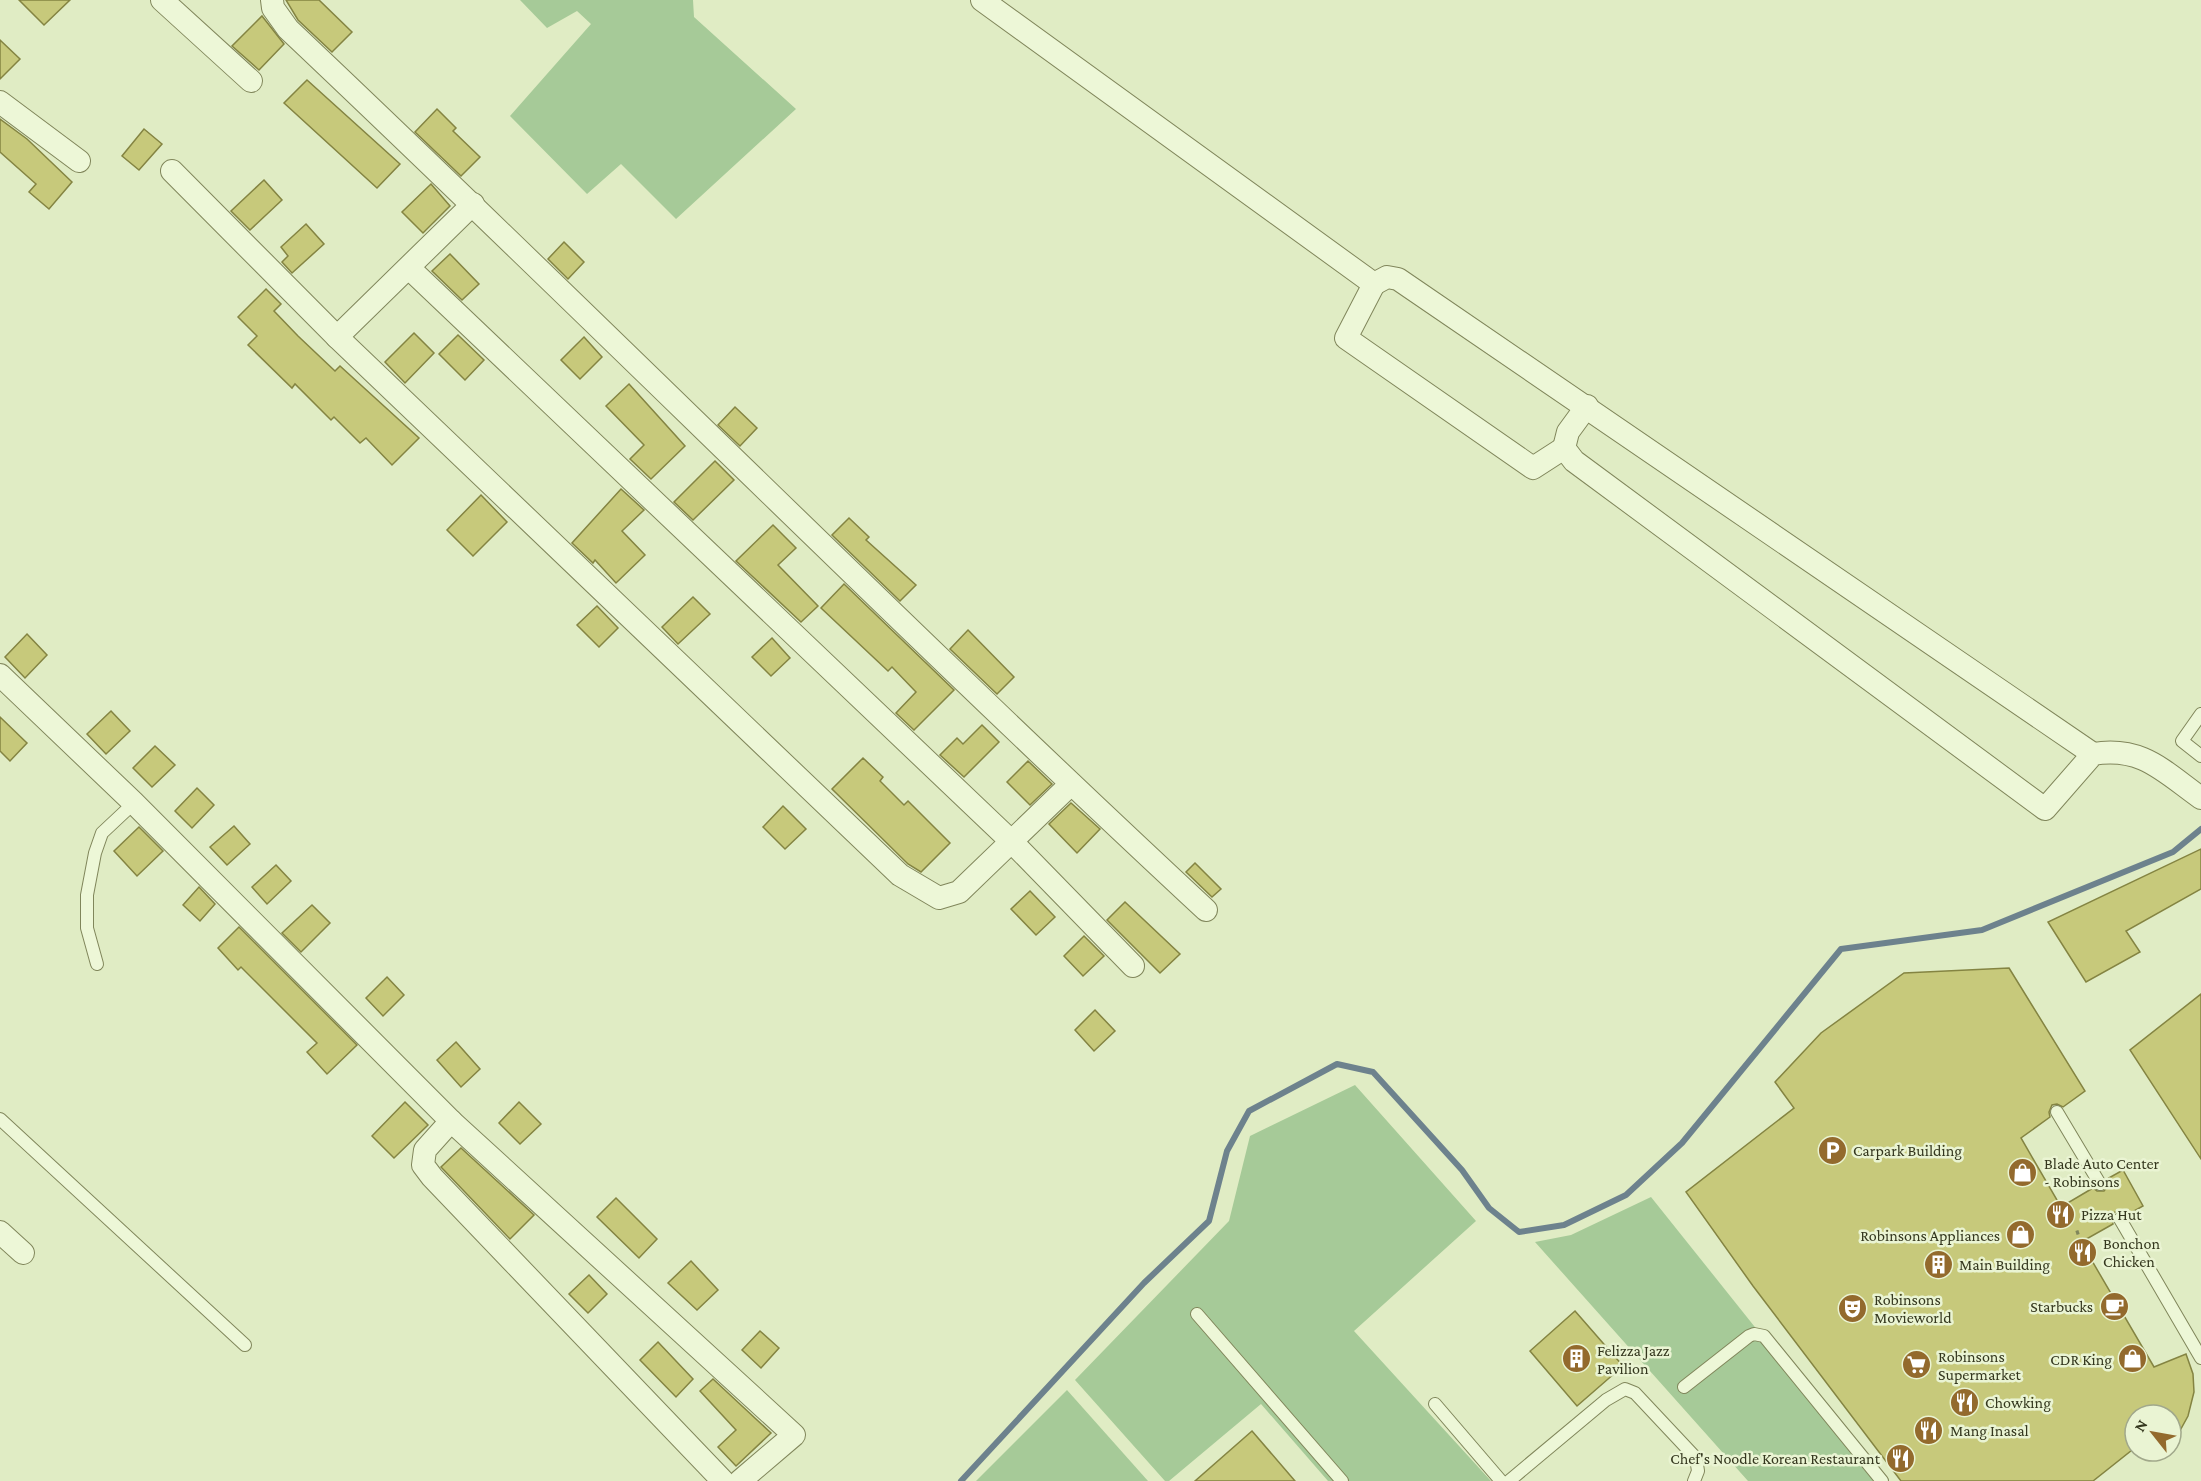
<svg xmlns="http://www.w3.org/2000/svg" width="2201" height="1481" font-family="'Crimson Pro',serif">
<rect width="100%" height="100%" fill="#e0ecc4"/>
<g fill="#a6ca98">
<polygon points="520,0 693,0 694,17 796,109 676,219 621,164 587,194 510,116 591,24 577,11 547,28"/>
<polygon points="1355,1085 1476,1221 1354,1331 1491,1481 1328,1481 1261,1404 1169,1481 1165,1481 1075,1380 1229,1221 1250,1136"/>
<polygon points="1651,1197 1878,1481 1748,1481 1535,1242 1571,1235"/>
<polygon points="1067,1390 1148,1481 976,1481"/>
</g>
<g fill="none" stroke-linecap="round" stroke-linejoin="round">
<polyline stroke="#6d828d" stroke-width="6" points="961,1481 1144,1283 1209,1221 1227,1151 1249,1111 1337,1064 1373,1072 1462,1170 1489,1208 1519,1232 1564,1225 1626,1195 1682,1143 1841,949 1982,930 2173,852 2201,829"/>
</g>
<g fill="#c7c97b" stroke="#848442" stroke-width="1.5">
<polygon points="19,0 70,0 44,25"/>
<polygon points="286,0 319,0 352,32 332,52 298,20"/>
<polygon points="262,16 284,44 259,70 232,46"/>
<polygon points="0,40 20,59 0,79"/>
<polygon points="307,80 400,164 377,188 284,103"/>
<polygon points="437,109 456,128 453,131 480,157 461,176 415,132"/>
<polygon points="0,119 27,139 72,182 49,209 29,192 36,184 0,152"/>
<polygon points="144,129 162,144 139,170 122,156"/>
<polygon points="264,180 282,200 250,230 231,211"/>
<polygon points="431,184 450,206 423,233 402,212"/>
<polygon points="306,224 324,244 292,273 282,262 288,256 281,247"/>
<polygon points="564,242 584,262 568,279 548,259"/>
<polygon points="450,254 479,284 462,300 432,271"/>
<polygon points="266,289 281,304 274,311 298,336 335,371 340,366 419,438 392,465 366,438 360,443 334,417 331,420 295,384 292,388 248,345 257,336 238,317"/>
<polygon points="414,333 434,353 405,383 385,362"/>
<polygon points="458,335 484,360 465,380 439,354"/>
<polygon points="584,337 602,357 580,379 561,360"/>
<polygon points="629,384 685,446 651,479 630,459 644,445 606,406"/>
<polygon points="735,407 757,428 740,446 718,425"/>
<polygon points="715,461 734,480 693,520 674,502"/>
<polygon points="621,489 644,510 622,531 645,555 616,583 595,560 593,563 572,543"/>
<polygon points="481,495 507,522 473,556 447,530"/>
<polygon points="849,518 869,537 866,540 916,585 900,601 832,535"/>
<polygon points="773,525 796,548 778,565 818,606 801,622 736,561"/>
<polygon points="844,584 954,690 914,730 896,713 916,692 892,667 888,671 821,608"/>
<polygon points="693,597 710,614 678,644 662,627"/>
<polygon points="597,606 618,628 599,647 577,625"/>
<polygon points="968,630 1014,677 997,694 950,649"/>
<polygon points="27,634 47,655 25,678 5,657"/>
<polygon points="772,638 790,658 771,676 752,657"/>
<polygon points="111,711 130,731 106,754 87,734"/>
<polygon points="0,717 27,743 10,761 0,751"/>
<polygon points="982,725 999,742 964,777 940,755 957,738 963,744"/>
<polygon points="155,746 175,765 152,787 133,768"/>
<polygon points="863,758 883,777 880,781 904,805 908,801 950,843 921,872 908,864 832,789"/>
<polygon points="1028,761 1052,784 1030,805 1007,782"/>
<polygon points="197,788 214,805 192,828 175,811"/>
<polygon points="1071,803 1100,829 1077,853 1049,824"/>
<polygon points="783,806 806,829 785,849 763,827"/>
<polygon points="234,826 250,844 227,865 210,847"/>
<polygon points="139,827 163,851 137,876 114,851"/>
<polygon points="2201,849 2201,889 2126,931 2140,952 2086,982 2048,922"/>
<polygon points="1195,863 1221,889 1212,897 1186,872"/>
<polygon points="276,865 291,881 267,904 252,887"/>
<polygon points="199,887 215,904 200,921 183,905"/>
<polygon points="1030,891 1055,917 1036,935 1011,909"/>
<polygon points="1125,902 1180,954 1160,973 1107,920"/>
<polygon points="312,905 330,923 301,952 282,933"/>
<polygon points="239,927 357,1045 327,1074 307,1052 317,1043 241,967 238,970 218,948"/>
<polygon points="1084,936 1104,956 1083,976 1064,956"/>
<polygon points="2009,968 2085,1091 2063,1107 2057,1104 2052,1105 2049,1112 2050,1117 2021,1138 2061,1207 2093,1188 2097,1191 2104,1191 2107,1187 2107,1179 2123,1170 2143,1206 2127,1215 2121,1211 2115,1212 2112,1218 2113,1224 2081,1242 2154,1367 2186,1354 2193,1374 2194,1392 2188,1416 2171,1447 2171,1415 2135,1415 2135,1444 2132,1450 2093,1481 1901,1481 1753,1286 1686,1192 1794,1108 1775,1082 1821,1033 1904,973"/>
<polygon points="387,977 404,995 383,1016 366,998"/>
<polygon points="2201,994 2201,1159 2130,1050"/>
<polygon points="1095,1010 1115,1031 1094,1051 1075,1030"/>
<polygon points="456,1042 480,1069 461,1087 437,1060"/>
<polygon points="405,1102 428,1125 394,1158 372,1136"/>
<polygon points="519,1102 541,1124 520,1144 499,1123"/>
<polygon points="461,1148 534,1215 510,1239 441,1167"/>
<polygon points="616,1198 657,1239 639,1258 597,1217"/>
<polygon points="691,1261 718,1290 697,1310 668,1283"/>
<polygon points="589,1275 607,1294 588,1313 569,1294"/>
<polygon points="1575,1311 1623,1366 1577,1406 1530,1351"/>
<polygon points="760,1331 779,1348 761,1368 742,1350"/>
<polygon points="658,1342 693,1379 676,1397 640,1360"/>
<polygon points="713,1379 771,1433 736,1466 718,1447 736,1430 700,1391"/>
<polygon points="1252,1431 1295,1481 1195,1481"/>
</g>
<g fill="none" stroke-linecap="round" stroke-linejoin="round">
<defs>
<g id="lane">
<polyline points="2201,714 2182,741 2201,756"/>
<polyline points="97,964 87,928 87,895 95,853 102,833 134,803"/>
<polyline points="2057,1112 2100,1184"/>
<polyline points="0,1119 245,1345"/>
<polyline points="2120,1219 2201,1358"/>
<polyline points="1197,1314 1342,1481"/>
<polyline points="1684,1387 1749,1336 1754,1334 1764,1336 1882,1481"/>
<polyline points="1435,1404 1501,1481"/>
<polyline points="1509,1481 1606,1400 1625,1389 1635,1393 1696,1458 1698,1471 1694,1481"/>
</g>
<g id="street">
<polyline points="162,0 251,81"/>
<path d="M 272,0 L 273,8 L 288,29 C 596,320 895,621 1206,910"/>
<polyline points="982,0 1374,284 1387,277 1398,279 2093,754"/>
<polyline points="0,102 79,161"/>
<polyline points="172,171 337,337 900,875 939,898 959,892 1071,784"/>
<polyline points="409,268 1012,842 1133,966"/>
<polyline points="1374,284 1346,338 1533,468 1564,448"/>
<polyline points="337,337 473,204"/>
<path d="M 1587,406 L 1568,432 L 1564,448 L 1574,461 L 2045,809 L 2093,754 C 2142,746 2163,771 2201,798"/>
<polyline points="0,675 134,803 451,1121 794,1435 740,1481"/>
<polyline points="451,1121 425,1150 423,1165 432,1177 723,1481"/>
<polyline points="0,1232 23,1253"/>
</g>
</defs>
<use href="#lane" stroke="#80865b" stroke-width="14"/>
<use href="#street" stroke="#80865b" stroke-width="24"/>
<g stroke="#80865b" stroke-width="4" stroke-dasharray="4.5 3" stroke-linecap="butt">
<polyline points="2066,1216 2069,1214"/>
<polyline points="2076,1233 2079,1232"/>
</g>
<use href="#lane" stroke="#edf7d7" stroke-width="12"/>
<use href="#street" stroke="#edf7d7" stroke-width="22"/>
</g>
<defs>
<symbol id="parking-disc" viewBox="-11 -11 22 22"><circle r="9.5" fill="#936a2d" stroke="#eaf4d3"/><path d="M-3.5-5.5H1a3.5 3.5 0 0 1 0 7H-1V5.5H-3.5ZM-1-3.4V-.6H.8a1.4 1.4 0 0 0 0-2.8Z" fill="#fff"/></symbol>
<symbol id="shop-disc" viewBox="-11 -11 22 22"><circle r="9.5" fill="#936a2d" stroke="#eaf4d3"/><path d="M-5-2.5h2.3a2.7 3.5 0 0 1 5.4 0H5L5.5 6h-11ZM-1.5-2.5h3a1.5 2.3 0 0 0-3 0Z" fill="#fff"/></symbol>
<symbol id="restaurant-disc" viewBox="-11 -11 22 22"><circle r="9.5" fill="#936a2d" stroke="#eaf4d3"/><path d="M-5-6h1v4h1v-4h1v4h1v-4h1v5L-1.5 .5V6h-2V.5L-5-1ZM5-6V6H3V1.5H1.5Q1.5-4 5-6Z" fill="#fff"/></symbol>
<symbol id="building-disc" viewBox="-11 -11 22 22"><circle r="9.5" fill="#936a2d" stroke="#eaf4d3"/><path d="M-4-6H4V6H1V3H-1V6H-4ZM-2.5-4.3h1.7v1.8h-1.7ZM.8-4.3h1.7v1.8H.8ZM-2.5-1h1.7V.8h-1.7ZM.8-1h1.7V.8H.8Z" fill="#fff"/></symbol>
<symbol id="cafe-disc" viewBox="-11 -11 22 22"><circle r="9.5" fill="#936a2d" stroke="#eaf4d3"/><path d="M-5.5-4.5H6V0H3Q3 3.5 0 3.5H-2.5Q-5.5 3.5-5.5 0ZM3-3.2v2h1.7v-2ZM-6 4.5H4V6H-6Z" fill="#fff"/></symbol>
<symbol id="theatre-disc" viewBox="-11 -11 22 22"><circle r="9.5" fill="#936a2d" stroke="#eaf4d3"/><path d="M-5-5.5Q0-4 5-5.5V0Q5 5 0 6Q-5 5-5 0ZM-3.3-2.5H-1v1.5H-3.3ZM1-2.5H3.3v1.5H1ZM-2.8 1Q0 5.5 2.8 1Z" fill="#fff"/></symbol>
<symbol id="supermarket-disc" viewBox="-11 -11 22 22"><circle r="9.5" fill="#936a2d" stroke="#eaf4d3"/><path d="M-6-5.5h2.5l.6 2H6L4.5 2H-2.5L-4.4-4H-6ZM-1.5 3.2a1.3 1.3 0 1 0 .1 0ZM3 3.2a1.3 1.3 0 1 0 .1 0Z" fill="#fff"/></symbol>
</defs>
<g fill-rule="evenodd">
<use href="#parking-disc" x="1816" y="1134" width="33" height="33"/>
<use href="#shop-disc" x="2006" y="1156" width="33" height="33"/>
<use href="#restaurant-disc" x="2044" y="1198" width="33" height="33"/>
<use href="#shop-disc" x="2004" y="1218" width="33" height="33"/>
<use href="#restaurant-disc" x="2066" y="1236" width="33" height="33"/>
<use href="#building-disc" x="1922" y="1248" width="33" height="33"/>
<use href="#cafe-disc" x="2098" y="1290" width="33" height="33"/>
<use href="#theatre-disc" x="1836" y="1292" width="33" height="33"/>
<use href="#building-disc" x="1560" y="1342" width="33" height="33"/>
<use href="#shop-disc" x="2116" y="1342" width="33" height="33"/>
<use href="#supermarket-disc" x="1900" y="1348" width="33" height="33"/>
<use href="#restaurant-disc" x="1948" y="1386" width="33" height="33"/>
<use href="#restaurant-disc" x="1912" y="1414" width="33" height="33"/>
<use href="#restaurant-disc" x="1884" y="1442" width="33" height="33"/>
</g>
<g text-anchor="middle" dominant-baseline="central" stroke-width="5" stroke-linejoin="round" paint-order="stroke">
<g font-size="16" fill="#34371e" stroke="#eaf4d3" text-anchor="start">
<text x="1853" y="1150">Carpark Building</text>
<text x="2044" y="1163">Blade Auto Center<tspan x="2044" dy="18">- Robinsons</tspan></text>
<text x="2081" y="1214">Pizza Hut</text>
<text x="2000" y="1235" text-anchor="end">Robinsons Appliances</text>
<text x="2103" y="1243">Bonchon<tspan x="2103" dy="18">Chicken</tspan></text>
<text x="1959" y="1264">Main Building</text>
<text x="1874" y="1299">Robinsons<tspan x="1874" dy="18">Movieworld</tspan></text>
<text x="2093" y="1306" text-anchor="end">Starbucks</text>
<text x="1597" y="1350">Felizza Jazz<tspan x="1597" dy="18">Pavilion</tspan></text>
<text x="1938" y="1356">Robinsons<tspan x="1938" dy="18">Supermarket</tspan></text>
<text x="2112" y="1359" text-anchor="end">CDR King</text>
<text x="1985" y="1402">Chowking</text>
<text x="1950" y="1430">Mang Inasal</text>
<text x="1880" y="1458" text-anchor="end">Chef's Noodle Korean Restaurant</text>
</g>
</g>
<g transform="translate(2153 1433) rotate(301)"><circle r="28" fill="#eaf4d3" stroke="#a1a88b" stroke-width="1.5"/>
<path d="M0-4.5L10 22L0 15L-10 22Z" fill="#936a2d"/>
<text y="-9" font-size="16" font-weight="bold" text-anchor="middle" fill="#34371e">N</text>
</g>
</svg>
